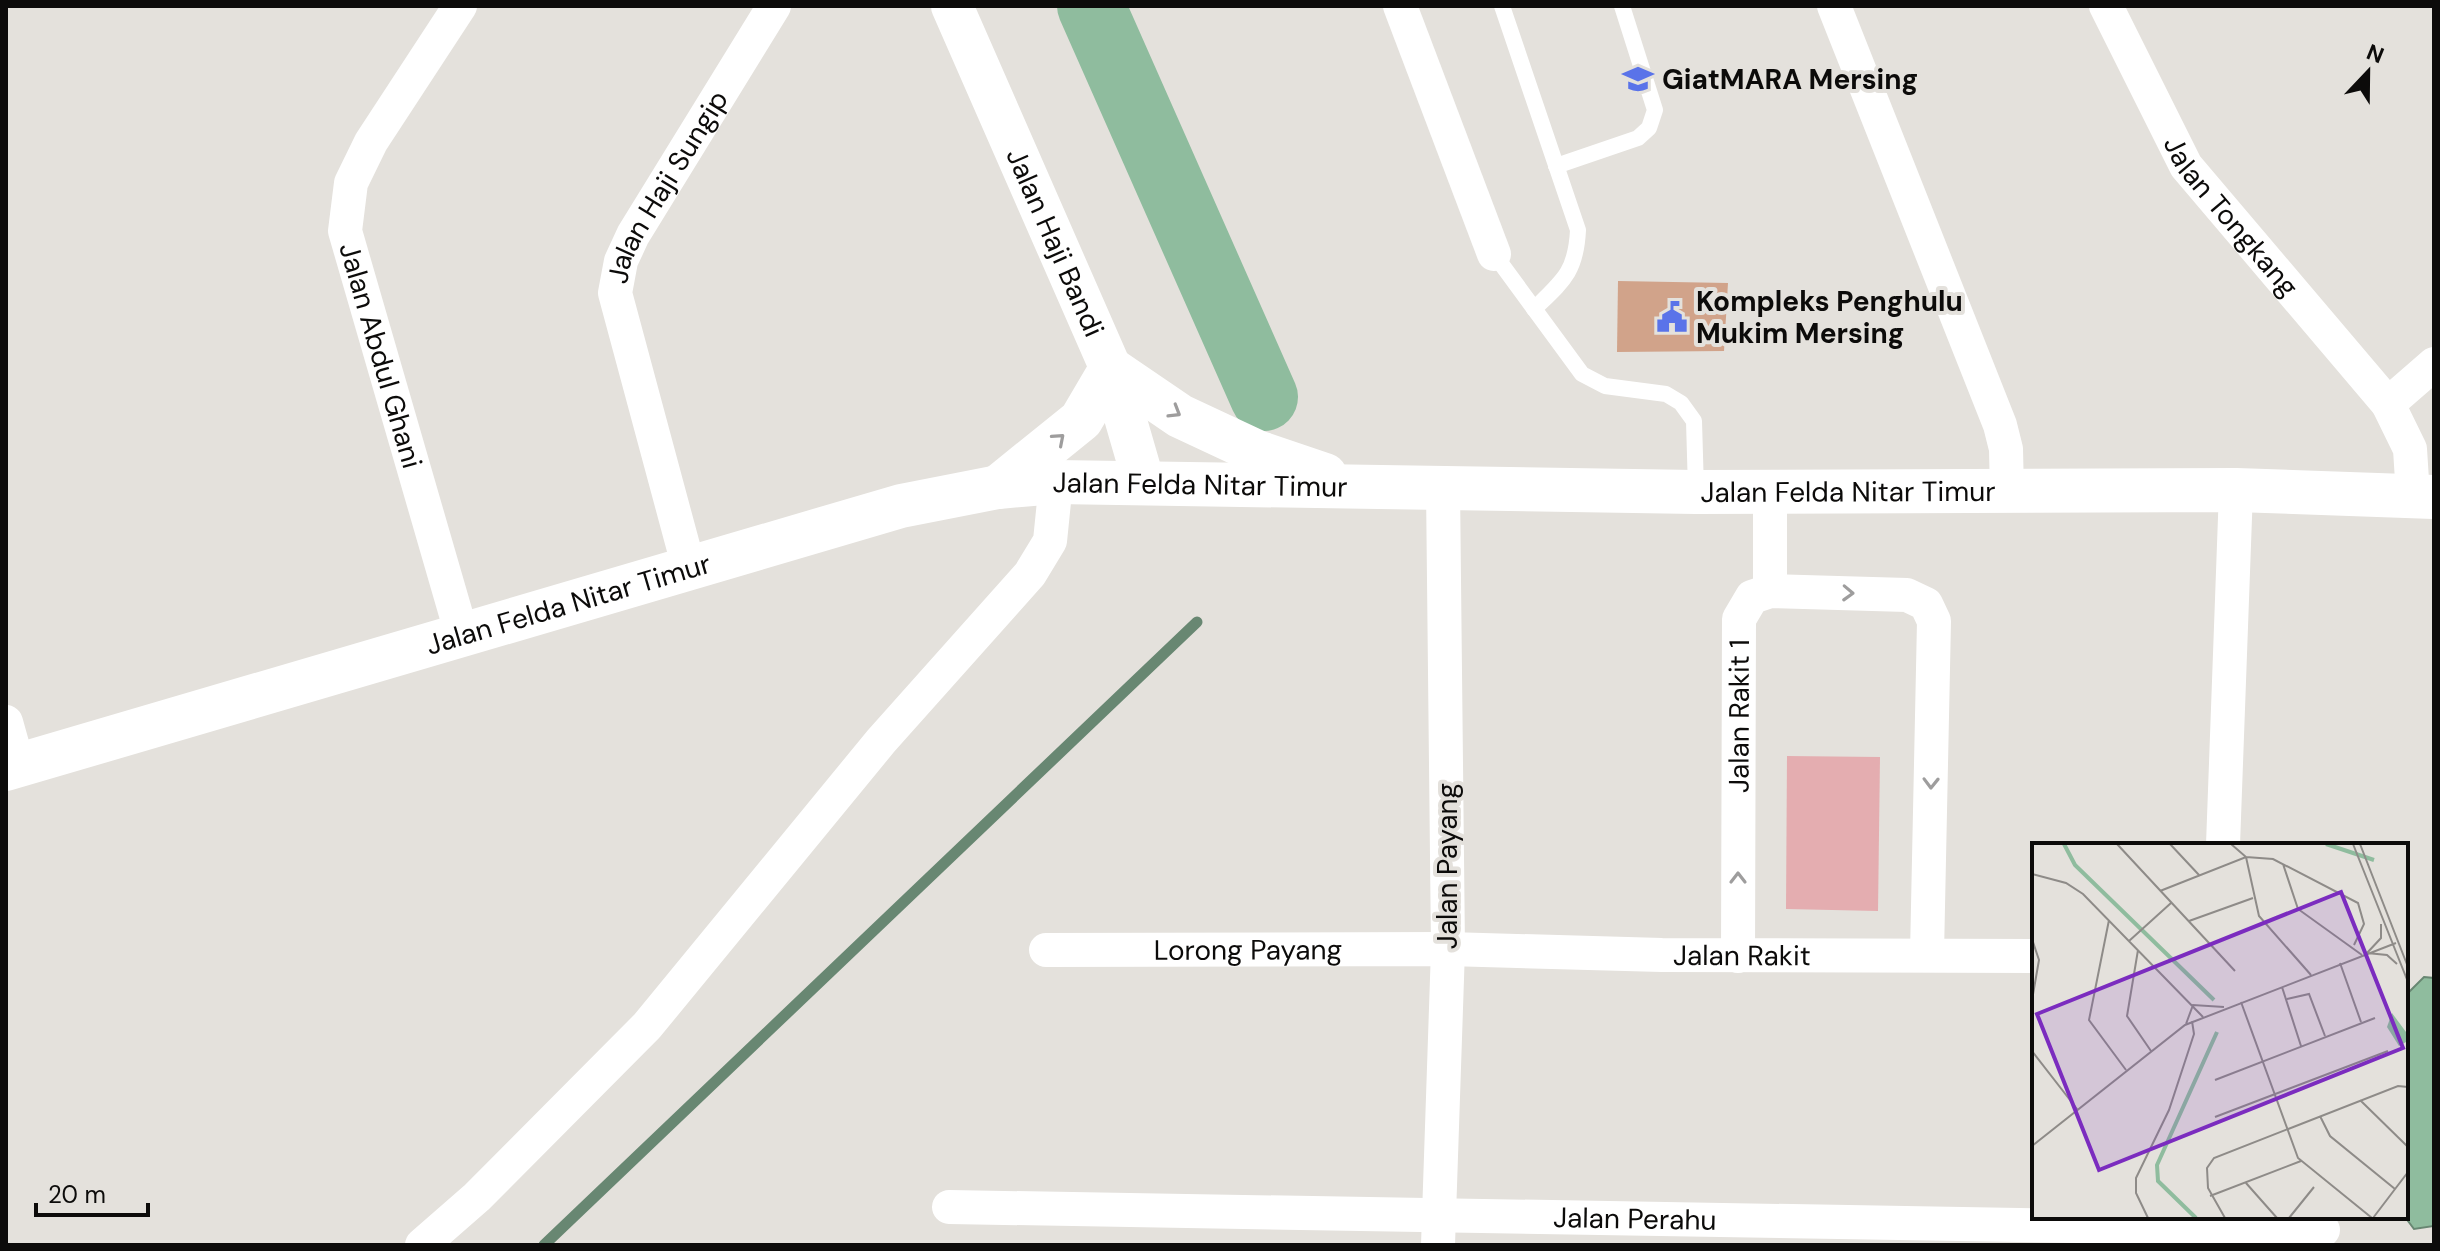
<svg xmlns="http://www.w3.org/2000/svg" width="2440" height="1251" font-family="'DM Sans',sans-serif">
<rect width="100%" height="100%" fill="#e4e1dc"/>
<polygon fill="#e4adb0" points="1787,756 1880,757 1878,911 1786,909"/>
<polygon fill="#8fbc9e" stroke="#688772" stroke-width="2" points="2424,977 2434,978 2434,1226 2414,1229 2405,1217 2406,995"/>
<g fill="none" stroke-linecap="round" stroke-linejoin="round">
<polyline stroke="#688772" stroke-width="11" points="544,1245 1197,622"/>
<polyline stroke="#8fbc9e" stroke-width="68" points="1091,6 1264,397"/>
</g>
<polygon fill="#d1a38a" points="1618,281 1728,283 1724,351 1617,352"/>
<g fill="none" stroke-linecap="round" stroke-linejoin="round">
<g stroke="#fff" stroke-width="16">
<path d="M 1502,6 L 1578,230 C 1576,272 1563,281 1534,309"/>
<polyline points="1556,166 1638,138 1649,128 1655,110 1622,6"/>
<polyline points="1494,254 1582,374 1605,386 1666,394 1681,403 1694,421 1696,490"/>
</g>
<g stroke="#fff" stroke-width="34">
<path id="s1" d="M 460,6 L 371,142 L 351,183 L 345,231 L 462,635"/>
<polyline points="1400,6 1494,254"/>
<polyline points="1834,6 2000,425 2006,449 2007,493"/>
<path id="s2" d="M 2106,6 L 2186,166 L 2388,404 L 2410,449 L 2413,496"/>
<polyline points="2388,404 2434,364"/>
<polyline points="1770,491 1770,591"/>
<path id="s3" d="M 689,568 L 615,293 L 621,261 L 633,235 L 774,6"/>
<polyline points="6,722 18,765"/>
<polyline points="2223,845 2236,490"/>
<path id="s4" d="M 1046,950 L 1448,949 L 1662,955 L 2034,956"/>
<path id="s5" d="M 1738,956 L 1739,619 L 1752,597 L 1770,591 L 1907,595 L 1926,604 L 1934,621 L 1927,954"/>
<path id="s6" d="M 949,1207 L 2323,1230"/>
<polyline points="422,1245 477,1197 647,1026 881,741 1030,574 1050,541 1056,482"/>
<polyline points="1438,1245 1448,949 1443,487"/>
</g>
<path stroke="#fff" stroke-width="42" id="s7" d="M 952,6 L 1111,369 L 1144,483"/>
<g stroke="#fff" stroke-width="44">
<polyline points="998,487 1081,420 1111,369 1180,416 1257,452 1325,475"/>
<path id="s8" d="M 6,769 L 901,506 L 998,487 L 1056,482 L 1696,492 L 2236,490 L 2434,497"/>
</g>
</g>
<defs><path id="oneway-chevron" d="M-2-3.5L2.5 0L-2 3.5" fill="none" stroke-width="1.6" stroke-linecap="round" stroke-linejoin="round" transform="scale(2)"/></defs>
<g stroke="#9e9d9d">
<use href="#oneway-chevron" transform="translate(1175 412) rotate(31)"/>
<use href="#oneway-chevron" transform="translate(1059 439) rotate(-41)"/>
<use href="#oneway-chevron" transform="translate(1848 593) rotate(2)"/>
<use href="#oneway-chevron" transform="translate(1931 783) rotate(91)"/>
<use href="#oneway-chevron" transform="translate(1738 878) rotate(-90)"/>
</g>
<defs>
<symbol id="university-bare" viewBox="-9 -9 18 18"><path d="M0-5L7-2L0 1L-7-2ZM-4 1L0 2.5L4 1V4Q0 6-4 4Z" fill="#5a73e9" stroke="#e4e1dc" stroke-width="2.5" paint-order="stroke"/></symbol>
<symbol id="civic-bare" viewBox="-9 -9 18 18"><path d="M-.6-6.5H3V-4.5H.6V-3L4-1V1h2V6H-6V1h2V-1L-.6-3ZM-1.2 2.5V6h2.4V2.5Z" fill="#5a73e9" stroke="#e4e1dc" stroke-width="2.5" paint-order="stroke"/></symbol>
</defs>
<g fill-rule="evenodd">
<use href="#university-bare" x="1616" y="57" width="44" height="44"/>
<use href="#civic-bare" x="1650" y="295" width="44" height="44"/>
</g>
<g text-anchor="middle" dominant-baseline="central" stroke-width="8" stroke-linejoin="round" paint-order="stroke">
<g font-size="28" font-weight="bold" fill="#0c0b0a" stroke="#e4e1dc" text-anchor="start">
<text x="1662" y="79">GiatMARA Mersing</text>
<text x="1696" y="301">Kompleks Penghulu<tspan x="1696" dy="32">Mukim Mersing</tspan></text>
</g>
<g font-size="28" fill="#0c0b0a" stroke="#e4e1dc">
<text stroke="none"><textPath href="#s3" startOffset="404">Jalan Haji Sungip</textPath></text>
<text stroke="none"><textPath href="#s2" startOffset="246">Jalan Tongkang</textPath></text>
<text stroke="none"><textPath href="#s7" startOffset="258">Jalan Haji Bandi</textPath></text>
<text stroke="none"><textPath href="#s1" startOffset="386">Jalan Abdul Ghani</textPath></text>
<text stroke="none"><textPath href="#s8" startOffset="1234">Jalan Felda Nitar Timur</textPath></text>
<text stroke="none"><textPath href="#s8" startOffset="1882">Jalan Felda Nitar Timur</textPath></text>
<text stroke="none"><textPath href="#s8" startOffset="586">Jalan Felda Nitar Timur</textPath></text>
<text stroke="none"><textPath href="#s5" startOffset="240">Jalan Rakit 1</textPath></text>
<text transform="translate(1447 866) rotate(-90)">Jalan Payang</text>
<text stroke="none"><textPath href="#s4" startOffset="202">Lorong Payang</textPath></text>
<text stroke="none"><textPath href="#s4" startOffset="696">Jalan Rakit</textPath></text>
<text stroke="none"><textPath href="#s6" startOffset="686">Jalan Perahu</textPath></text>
</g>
</g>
<g transform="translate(2032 843)">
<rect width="376" height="376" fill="#e4e1dc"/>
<path d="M 360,170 L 374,189 L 374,199 L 367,203 L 355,184 Z" fill="#8fbc9e"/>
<path fill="none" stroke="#8fbc9e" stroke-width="4" d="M 32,1 L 43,22 L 182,157M 294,1 L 342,17M 164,375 L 126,338 L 125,322 L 185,189"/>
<path fill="none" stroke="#8e8b88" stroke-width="2" d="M 85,1 L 203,128M 138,1 L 167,32M 199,1 L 214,14 L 227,73 L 279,132M 321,1 L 376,139M 328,1 L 376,124M 251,21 L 266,66 L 330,112M 0,31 L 34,40 L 51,51 L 171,174M 128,48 L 214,14 L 241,16 L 326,60 L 332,81 L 322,102M 77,77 L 57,177 L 94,227M 157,78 L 221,55M 0,96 L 7,117 L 0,157M 97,98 L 139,60M 106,107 L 95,173 L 119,208M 335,110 L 349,95 L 349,81M 335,110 L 355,112 L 365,121M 308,120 L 329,179M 250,144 L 269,203M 255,156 L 277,151 L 293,193M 209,159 L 266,315 L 340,375M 154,181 L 161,162 L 192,164M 0,208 L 45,266M 183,237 L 343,175M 328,257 L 376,304M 288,273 L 298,293 L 363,346M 183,274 L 356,208M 0,303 L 153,182 L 364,100M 214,340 L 245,375M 178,353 L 269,318M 116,375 L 104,350 L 104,335 L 137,267 L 162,191 L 160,178M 193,375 L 176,345 L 175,325 L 182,315 L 366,243 L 376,244M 257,375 L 282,344M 341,375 L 376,329"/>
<path fill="#7b2cbf" fill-opacity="0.15" stroke="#7b2cbf" stroke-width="4" d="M 309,49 L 371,205 L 67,327 L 5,171 Z"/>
<rect width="376" height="376" fill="none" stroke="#0c0b0a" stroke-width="4"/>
</g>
<rect width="2440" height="1251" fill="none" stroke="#0c0b0a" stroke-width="16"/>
<g transform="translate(2368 72) rotate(22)" stroke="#e4e1dc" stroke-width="6" paint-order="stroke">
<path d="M0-6L14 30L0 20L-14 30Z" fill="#0c0b0a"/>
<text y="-12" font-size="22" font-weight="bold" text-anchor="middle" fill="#0c0b0a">N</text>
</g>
<path d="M36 1203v12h112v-12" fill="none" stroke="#0c0b0a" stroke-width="4"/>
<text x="48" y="1203" font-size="24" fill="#0c0b0a" stroke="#e4e1dc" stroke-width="6" paint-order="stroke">20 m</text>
</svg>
